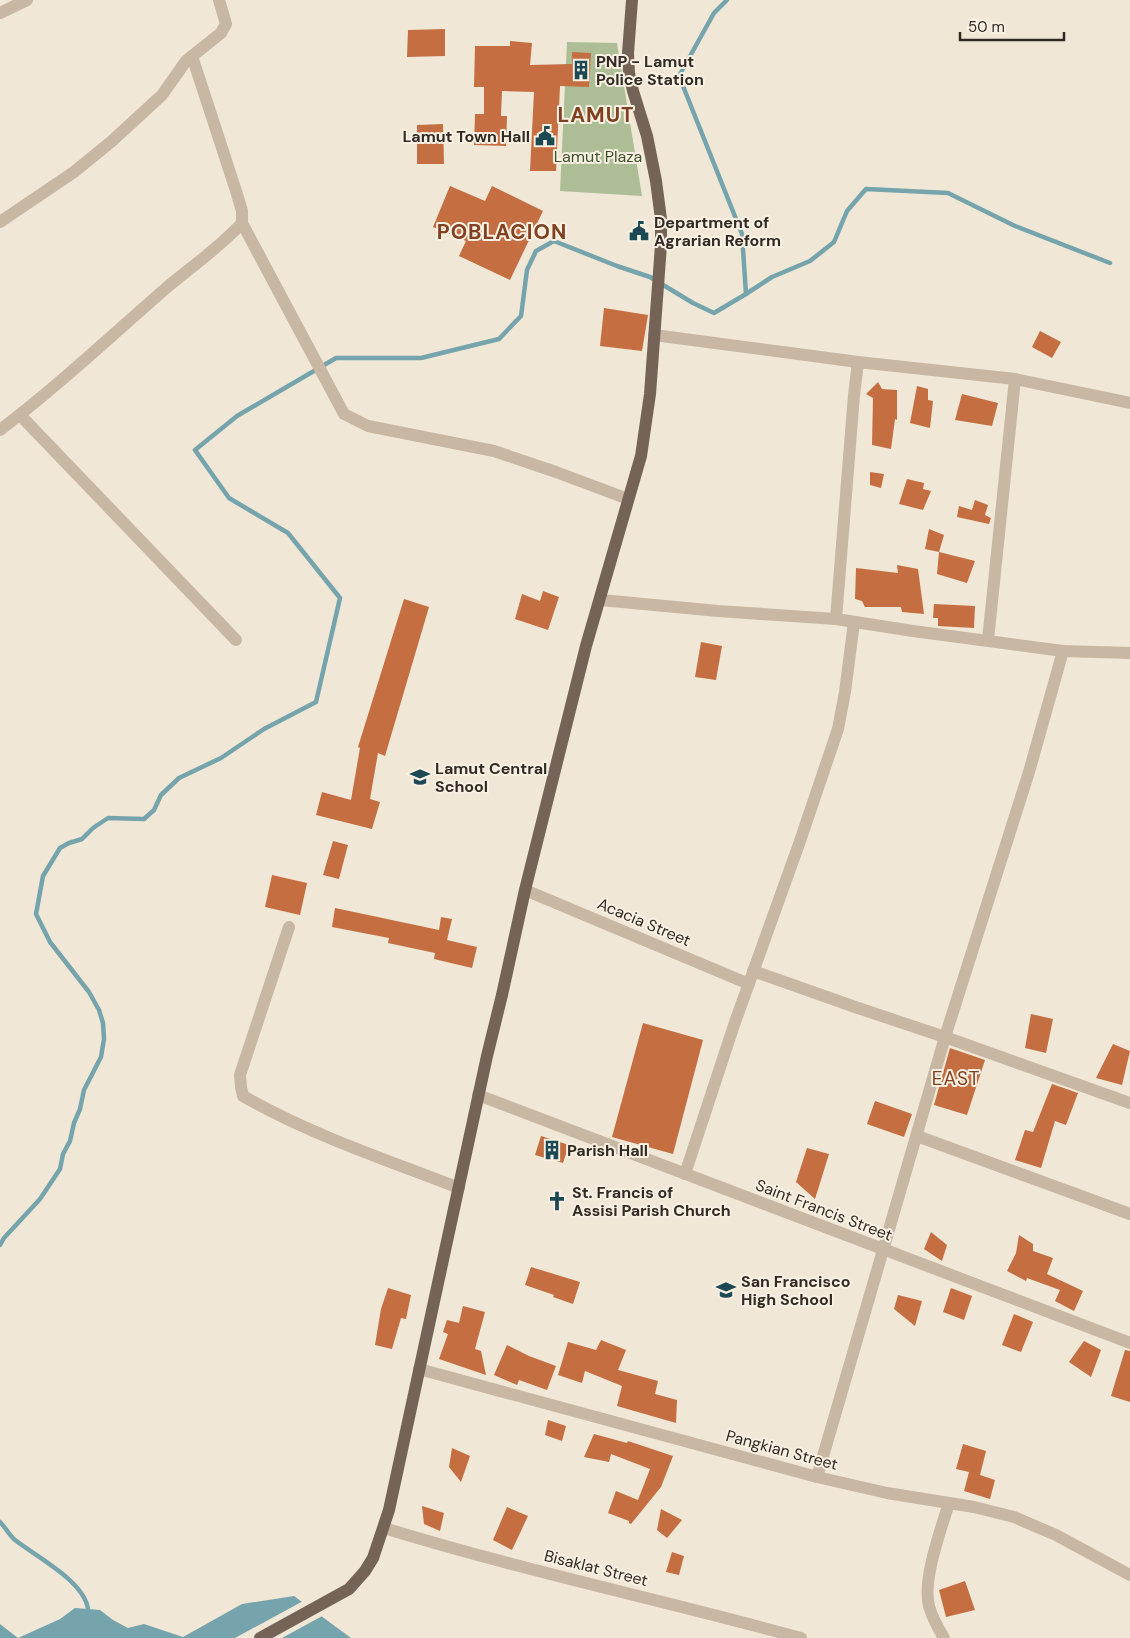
<svg xmlns="http://www.w3.org/2000/svg" width="1130" height="1638" font-family="'DM Sans',sans-serif">
<rect width="100%" height="100%" fill="#f0e7d6"/>
<polygon fill="#adbe97" points="567,42 617,43 642,196 560,191"/>
<polygon fill="#76a4ac" points="294,1596 351,1638 0,1638 0,1624 18,1638 60,1619 75,1608 100,1610 113,1620 128,1628 144,1624 183,1637 242,1604"/>
<polygon fill="#f0e7d6" points="305,1600 324,1615 282,1638 235,1638"/>
<g fill="none" stroke-linecap="round" stroke-linejoin="round">
<g stroke="#76a4ac" stroke-width="4.5">
<polyline points="746,294 772,277 810,261 834,242 847,211 866,189 948,193 1015,226 1110,263"/>
<polyline points="0,1245 4,1238 40,1199 60,1169 63,1154 70,1141 74,1123 80,1109 84,1090 101,1057 104,1039 103,1023 99,1010 89,992 50,942 36,914 43,876 60,848 69,843 82,839 93,828 108,818 144,819 154,810 161,795 179,778 221,758 264,729 316,702 340,598 288,533 229,498 195,450 237,416 336,358 421,358 499,339 521,316 527,270 536,251 554,241 617,266 650,277 693,303 714,313 746,294 742,234 679,76 714,13 727,0"/>
<path d="M 0,1522 C 6,1528 9,1535 15,1540 C 37,1557 84,1581 88,1609"/>
</g>
</g>
<g fill="#c46e41">
<polygon points="445,29 445,56 407,57 408,30"/>
<polygon points="510,41 532,43 530,65 572,64 572,52 591,53 589,87 560,86 556,171 530,171 534,92 502,91 501,116 507,116 506,146 474,145 475,114 484,114 484,87 474,87 475,46 510,46"/>
<polygon points="443,124 444,164 417,164 417,125"/>
<polygon points="450,186 485,201 492,186 543,211 510,280 459,256 466,241 433,227"/>
<polygon points="604,308 648,315 642,351 600,346"/>
<polygon points="1040,331 1061,342 1052,358 1032,347"/>
<polygon points="878,382 882,389 897,390 897,420 895,419 891,449 872,445 873,398 866,394"/>
<polygon points="917,386 928,389 928,400 933,401 930,428 910,423"/>
<polygon points="962,394 998,403 992,426 955,420"/>
<polygon points="870,472 884,474 881,488 870,485"/>
<polygon points="907,479 924,483 923,489 931,491 923,510 899,504"/>
<polygon points="975,500 988,505 985,515 991,518 989,524 957,517 959,506 972,510"/>
<polygon points="929,529 944,535 939,552 925,549"/>
<polygon points="939,552 975,561 967,583 937,574"/>
<polygon points="897,565 918,569 924,614 902,612 901,607 865,607 862,601 855,599 856,568 898,573"/>
<polygon points="543,591 559,597 548,630 515,619 522,594 540,601"/>
<polygon points="404,599 429,607 385,756 378,753 370,799 380,802 372,829 316,815 322,792 351,800 360,748 358,747"/>
<polygon points="934,604 975,606 974,628 938,626 938,618 933,618"/>
<polygon points="701,642 722,646 716,680 695,677"/>
<polygon points="333,841 348,845 339,879 323,875"/>
<polygon points="272,875 307,883 300,915 265,907"/>
<polygon points="335,908 439,930 441,917 452,919 447,940 477,947 472,968 434,959 435,953 388,943 389,938 332,927"/>
<polygon points="1031,1014 1053,1019 1046,1053 1025,1048"/>
<polygon points="643,1023 703,1040 673,1154 612,1137"/>
<polygon points="1113,1044 1130,1051 1122,1085 1096,1078"/>
<polygon points="950,1048 985,1060 967,1115 934,1105"/>
<polygon points="1052,1084 1078,1093 1066,1125 1055,1121 1041,1168 1015,1160 1025,1130 1033,1132"/>
<polygon points="875,1101 912,1114 904,1137 867,1124"/>
<polygon points="541,1136 569,1145 563,1163 535,1155"/>
<polygon points="807,1148 829,1154 815,1199 796,1182"/>
<polygon points="931,1232 947,1245 942,1261 924,1249"/>
<polygon points="1019,1235 1033,1244 1033,1251 1053,1258 1047,1274 1083,1291 1074,1311 1055,1301 1060,1290 1027,1278 1026,1281 1007,1271 1016,1253"/>
<polygon points="531,1267 580,1282 573,1304 553,1297 554,1295 525,1285"/>
<polygon points="388,1288 411,1295 406,1319 401,1318 392,1349 375,1345 381,1309"/>
<polygon points="951,1288 972,1296 964,1320 943,1312"/>
<polygon points="898,1295 922,1301 915,1326 894,1309"/>
<polygon points="463,1306 485,1312 475,1349 481,1351 486,1375 439,1359 448,1334 443,1332 447,1320 459,1323"/>
<polygon points="1014,1314 1033,1322 1021,1352 1002,1345"/>
<polygon points="601,1340 626,1350 618,1370 658,1381 655,1394 677,1400 676,1423 617,1406 622,1386 585,1371 582,1383 558,1375 568,1342 596,1350"/>
<polygon points="1084,1341 1101,1350 1091,1377 1069,1362"/>
<polygon points="507,1345 529,1356 556,1366 547,1390 519,1380 517,1385 494,1375"/>
<polygon points="1125,1350 1130,1351 1130,1402 1111,1396"/>
<polygon points="548,1420 566,1426 562,1441 545,1435"/>
<polygon points="594,1434 627,1443 628,1441 673,1456 661,1487 631,1524 629,1523 629,1521 608,1513 616,1491 638,1500 650,1469 611,1454 609,1462 584,1457"/>
<polygon points="963,1444 986,1451 980,1475 995,1480 990,1499 964,1491 969,1472 956,1469"/>
<polygon points="452,1448 470,1456 461,1482 449,1467"/>
<polygon points="422,1506 444,1513 440,1531 424,1524"/>
<polygon points="507,1507 528,1516 512,1550 493,1540"/>
<polygon points="661,1509 682,1520 667,1538 657,1530"/>
<polygon points="672,1552 684,1556 679,1575 666,1572"/>
<polygon points="965,1581 975,1610 946,1617 939,1590"/>
</g>
<g fill="none" stroke-linecap="round" stroke-linejoin="round">
<g stroke="#c7b7a3" stroke-width="12">
<polyline points="0,13 27,0"/>
<polyline points="0,222 74,172 112,141 162,95 186,61 221,33 226,24 219,0"/>
<polyline points="242,223 344,414 368,426 494,451 556,472 628,499"/>
<polyline points="654,335 858,362 1015,379 1130,403"/>
<polyline points="20,415 236,640"/>
<path d="M 0,430 C 58,386 110,337 165,289 C 191,267 219,248 242,223 L 242,211 L 237,194 L 192,56"/>
<polyline points="836,619 854,395 858,362"/>
<polyline points="988,640 1015,379"/>
<polyline points="525,890 749,984"/>
<path d="M 289,927 L 240,1075 L 241,1087 L 243,1096 C 311,1135 387,1160 459,1188"/>
<polyline points="753,971 858,1008 945,1037 1130,1103"/>
<polyline points="478,1095 1130,1343"/>
<polyline points="917,1136 1130,1214"/>
<polyline points="685,1174 734,1025 799,844 838,729 845,692 854,622"/>
<polyline points="419,1369 817,1477 887,1493 974,1507 1014,1517 1056,1535 1130,1575"/>
<polyline points="817,1477 945,1037 1029,772 1063,651"/>
<path d="M 384,1528 C 521,1570 662,1600 801,1638"/>
<path d="M 944,1638 C 938,1628 932,1617 929,1606 C 922,1581 941,1529 949,1503"/>
</g>
<polyline stroke="#c7b7a3" stroke-width="12" points="601,600 718,611 836,619 913,631 1063,651 1130,653"/>
<polyline stroke="#746356" stroke-width="12" points="260,1638 349,1589 365,1571 373,1558 389,1510 487,1056 502,995 525,890 586,646 641,456 650,394 661,245 661,219 656,181 647,136 633,91 629,73 628,53 632,0"/>
</g>
<defs>
<symbol id="building-bare" viewBox="-9 -9 18 18"><path d="M-4-6H4V6H1V3H-1V6H-4ZM-2.5-4.3h1.7v1.8h-1.7ZM.8-4.3h1.7v1.8H.8ZM-2.5-1h1.7V.8h-1.7ZM.8-1h1.7V.8H.8Z" fill="#1c4953" stroke="#f8f0e2" stroke-width="2.5" paint-order="stroke"/></symbol>
<symbol id="civic-bare" viewBox="-9 -9 18 18"><path d="M-.6-6.5H3V-4.5H.6V-3L4-1V1h2V6H-6V1h2V-1L-.6-3ZM-1.2 2.5V6h2.4V2.5Z" fill="#1c4953" stroke="#f8f0e2" stroke-width="2.5" paint-order="stroke"/></symbol>
<symbol id="school-bare" viewBox="-9 -9 18 18"><path d="M0-5L7-2L0 1L-7-2ZM-4 1L0 2.5L4 1V4Q0 6-4 4Z" fill="#1c4953" stroke="#f8f0e2" stroke-width="2.5" paint-order="stroke"/></symbol>
<symbol id="church-bare" viewBox="-9 -9 18 18"><path d="M-1.2-6h2.4v3.5h3.3v2.4h-3.3V6h-2.4V-.1h-3.3v-2.4h3.3Z" fill="#1c4953" stroke="#f8f0e2" stroke-width="2.5" paint-order="stroke"/></symbol>
</defs>
<g fill-rule="evenodd">
<use href="#building-bare" x="567" y="56" width="28" height="28"/>
<use href="#civic-bare" x="531" y="122" width="28" height="28"/>
<use href="#civic-bare" x="625" y="217" width="28" height="28"/>
<use href="#school-bare" x="406" y="763" width="28" height="28"/>
<use href="#building-bare" x="538" y="1136" width="28" height="28"/>
<use href="#church-bare" x="543" y="1187" width="28" height="28"/>
<use href="#school-bare" x="712" y="1276" width="28" height="28"/>
</g>
<g text-anchor="middle" dominant-baseline="central" stroke-width="4" stroke-linejoin="round" paint-order="stroke">
<g font-size="16" font-weight="bold" fill="#322b25" stroke="#f8f0e2" text-anchor="start">
<text x="596" y="61">PNP - Lamut<tspan x="596" dy="18">Police Station</tspan></text>
<text x="530" y="136" text-anchor="end">Lamut Town Hall</text>
<text x="654" y="222">Department of<tspan x="654" dy="18">Agrarian Reform</tspan></text>
<text x="435" y="768">Lamut Central<tspan x="435" dy="18">School</tspan></text>
<text x="567" y="1150">Parish Hall</text>
<text x="572" y="1192">St. Francis of<tspan x="572" dy="18">Assisi Parish Church</tspan></text>
<text x="741" y="1281">San Francisco<tspan x="741" dy="18">High School</tspan></text>
</g>
<g font-size="16" fill="#3e5029" stroke="#f8f0e2">
<text x="598" y="156">Lamut Plaza</text>
</g>
<g font-size="16" fill="#322b25" stroke="#f8f0e2">
<text transform="translate(644 922) rotate(23)">Acacia Street</text>
<text transform="translate(824 1210) rotate(21)">Saint Francis Street</text>
<text transform="translate(782 1450) rotate(15)">Pangkian Street</text>
<text transform="translate(596 1568) rotate(14)">Bisaklat Street</text>
</g>
<g font-size="19" letter-spacing="1" fill="#804120" stroke="#f8f0e2">
<text x="956" y="1078">EAST</text>
</g>
<g font-size="21" font-weight="bold" letter-spacing="1" fill="#804120" stroke="#f8f0e2">
<text x="596" y="115">LAMUT</text>
<text x="502" y="232">POBLACION</text>
</g>
</g>
<path d="M960 32v8h104v-8" fill="none" stroke="#322b25" stroke-width="2.5"/>
<text x="968" y="32" font-size="15" fill="#322b25" stroke="#f8f0e2" stroke-width="4" paint-order="stroke">50 m</text>
</svg>
